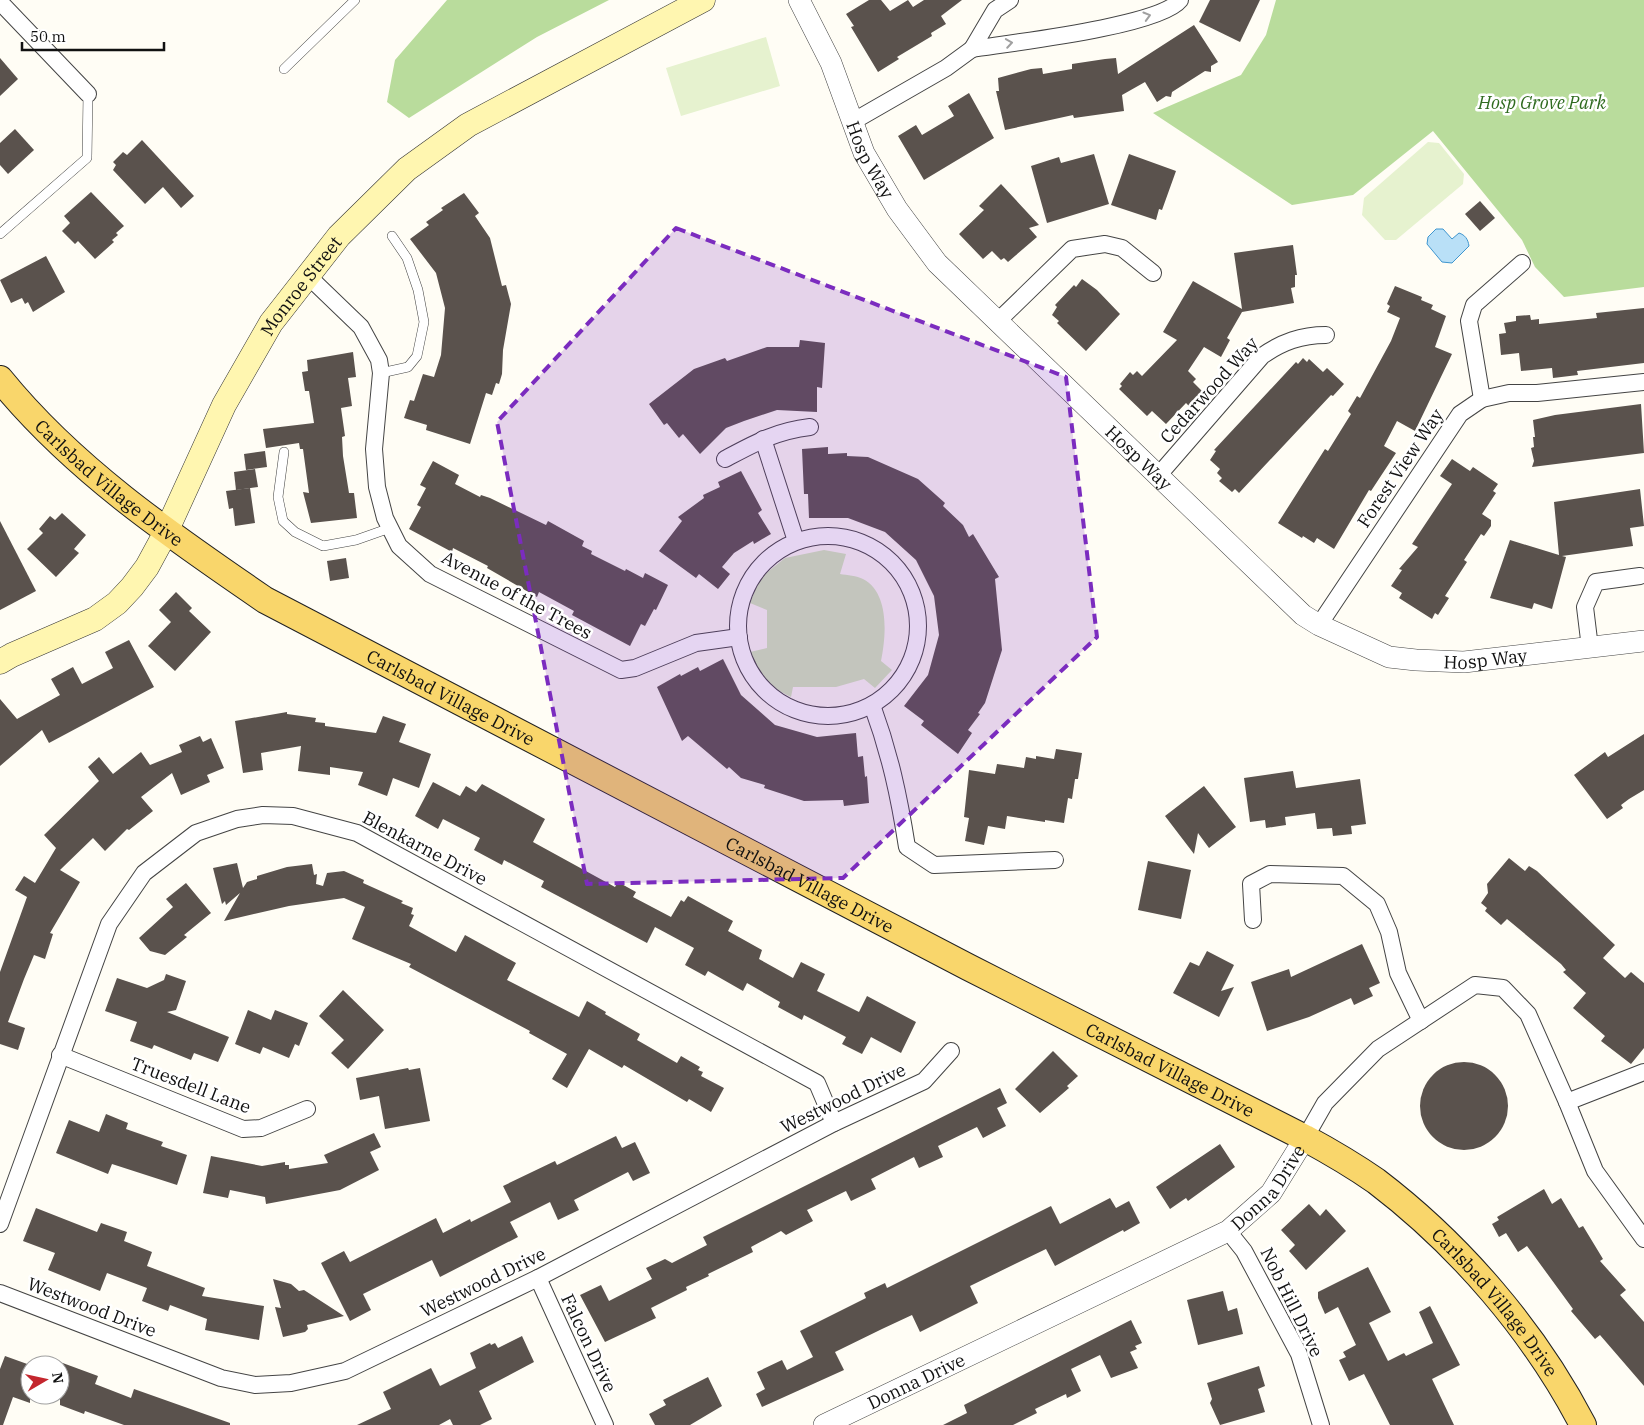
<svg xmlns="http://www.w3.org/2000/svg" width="1644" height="1425" font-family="'IBM Plex Serif',serif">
<rect width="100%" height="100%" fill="#fffdf5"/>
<path fill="#d5ebbd" d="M 824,550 L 846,554 L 840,574 C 847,575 857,576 863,579 C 890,593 886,637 881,661 L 892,670 L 875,688 L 864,679 L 836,687 L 793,687 L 791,697 C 770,688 758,673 750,652 L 767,648 L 767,610 L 750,603 L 760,578 L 785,558 Z"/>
<g fill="#b9dc9c">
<polygon points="447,0 609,0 537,37 409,118 387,102 395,60"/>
<polygon points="1276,0 1644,0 1644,287 1564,297 1535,267 1522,240 1433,131 1353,195 1292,205 1153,113 1241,75 1266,35"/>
</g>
<g fill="#e6f2cf">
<polygon points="766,37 780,86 681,116 666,68"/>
<polygon points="1428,142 1439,143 1464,174 1463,184 1396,240 1385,240 1362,215 1364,198"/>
</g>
<path fill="#b9e0f7" stroke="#3f96cf" d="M 1436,229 L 1443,229 L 1452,239 L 1459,233 C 1465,235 1468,239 1469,246 L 1452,263 L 1442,262 L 1427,244 L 1428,237 Z"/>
<g fill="#5a524d">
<polygon points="869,0 881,0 890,11 908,0 913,7 924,0 962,0 941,16 946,24 931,33 932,36 897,57 899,59 878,72 851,27 854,26 846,14"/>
<polygon points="1210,0 1260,0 1240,42 1199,22"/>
<polygon points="1194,25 1218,62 1211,66 1211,72 1205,71 1172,92 1171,97 1166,96 1157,102 1145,82 1122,95 1124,111 1074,118 1073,115 1005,130 996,91 999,91 998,78 1031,69 1042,68 1043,74 1072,69 1072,64 1105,59 1116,58 1118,74"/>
<polygon points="0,58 18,79 0,96"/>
<polygon points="969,93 994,138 924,180 898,136 916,125 922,135 954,116 948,106"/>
<polygon points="15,129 34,150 8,174 0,165 0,143"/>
<polygon points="142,140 194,196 181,208 163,187 145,204 113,170 116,165 113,162 123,152 127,155"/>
<polygon points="1094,154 1109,204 1047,223 1031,166 1059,157 1061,163"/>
<polygon points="1129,154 1176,171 1162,210 1159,209 1156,220 1111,205"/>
<polygon points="1001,184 1039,225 1029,228 1037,237 1008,262 1004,258 1001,260 992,251 983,259 959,234 984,210 979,206"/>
<polygon points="91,192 124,226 116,233 118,235 112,240 114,242 95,259 78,241 75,244 62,231 70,223 64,216"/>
<polygon points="464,193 479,213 475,216 490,238 502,286 506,285 511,304 503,350 502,374 499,384 496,383 492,395 486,393 470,444 426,430 427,425 404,418 410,400 414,401 423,374 434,377 441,355 445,308 436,273 410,239 429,225 426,222 443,210 441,208"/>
<polygon points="1480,201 1495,218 1480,231 1465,214"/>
<polygon points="1293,245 1297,275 1295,275 1295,287 1291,288 1294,303 1242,312 1227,338 1230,340 1221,357 1204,347 1188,371 1196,379 1193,382 1205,394 1192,409 1186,403 1166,424 1152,411 1147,416 1119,389 1122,386 1120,384 1130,372 1133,375 1137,371 1142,376 1177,340 1163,332 1193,281 1242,309 1234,253"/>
<polygon points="46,256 65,292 33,312 28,302 25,304 22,298 11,303 0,280"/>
<polygon points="1082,279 1097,290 1120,314 1086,351 1057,323 1059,321 1052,315 1057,307 1055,305 1074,285 1076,287"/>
<polygon points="1395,286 1422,297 1421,300 1433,305 1431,309 1446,316 1435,347 1452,354 1415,431 1397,421 1384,446 1396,453 1371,491 1369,490 1334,549 1317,538 1314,543 1303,536 1302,538 1278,523 1325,449 1328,451 1351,414 1348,411 1357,396 1360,398 1391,341 1400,318 1387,312 1390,306 1387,304"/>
<polygon points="1644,308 1644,363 1577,371 1578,375 1553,378 1552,368 1521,371 1519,353 1501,355 1499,334 1506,333 1504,323 1516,321 1516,316 1530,315 1531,320 1539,319 1539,324 1597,318 1596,313"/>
<polygon points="800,340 825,343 822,388 817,387 817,412 777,410 744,421 726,428 700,454 683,434 679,438 667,423 664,425 649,404 694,369 725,358 727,361 767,347 799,347"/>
<polygon points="353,352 356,377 348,378 352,406 341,408 345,436 342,437 343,456 349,493 354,493 357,518 311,523 303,492 309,493 303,449 300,449 299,443 266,448 263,429 314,423 309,391 305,391 302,372 308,371 307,360"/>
<polygon points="1303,358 1307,362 1309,359 1323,372 1327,368 1344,384 1333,396 1331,395 1239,493 1235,489 1232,492 1219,481 1222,478 1217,473 1220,469 1210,460 1216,451 1214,450 1296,362 1298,364"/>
<polygon points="1641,404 1644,453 1532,467 1534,461 1531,448 1534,447 1533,437 1535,437 1533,420 1555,415"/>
<polygon points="828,447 828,454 847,453 847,456 868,457 918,479 945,503 943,506 963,525 969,537 973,534 999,577 995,579 1002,650 985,703 978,713 980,714 968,730 972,733 958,754 921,725 924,721 904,706 928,675 939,635 934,596 916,560 885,532 848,518 809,518 808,494 804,494 802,449"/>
<polygon points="265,451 267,467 246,470 244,454"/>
<polygon points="1452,459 1470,471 1473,467 1498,484 1493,491 1496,493 1482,514 1491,520 1491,526 1484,536 1481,534 1464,560 1467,562 1445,596 1449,598 1438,615 1435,613 1432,619 1399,598 1402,593 1391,586 1402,570 1399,569 1418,547 1412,544 1452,484 1440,476"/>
<polygon points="433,461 459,475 455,484 480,497 481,495 490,498 546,525 548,521 584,541 582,546 592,551 591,554 625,571 626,569 643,578 645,573 668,585 656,610 654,609 645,626 641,624 630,646 572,615 574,611 539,592 537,597 487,568 488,566 453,548 452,552 409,529 421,507 417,505 426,488 420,485"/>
<polygon points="255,469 258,487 236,490 234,472"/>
<polygon points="741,471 762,510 758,513 771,534 754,544 753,541 734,553 722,567 730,574 718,589 699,574 696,578 659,551 682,521 678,517 704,498 703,495 720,487 718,482"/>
<polygon points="250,488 255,523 235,526 233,508 229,509 226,491"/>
<polygon points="1640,489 1644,526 1630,528 1633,546 1562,556 1566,557 1552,609 1534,603 1532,609 1490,598 1510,540 1559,555 1554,502"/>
<polygon points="62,513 86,535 74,549 79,553 56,577 27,549 43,533 39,529 50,516 55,520"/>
<polygon points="0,521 36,591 0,610"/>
<polygon points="346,558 349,578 330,581 327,561"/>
<polygon points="176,592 192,608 189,611 211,632 175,671 148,646 171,622 159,610"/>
<polygon points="129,640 154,687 49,743 42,730 0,766 0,699 17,719 60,695 51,679 73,667 82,684 113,668 105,652"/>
<polygon points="723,659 741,695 775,725 817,737 856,733 858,757 863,756 865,777 867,776 869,803 844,806 843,800 804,801 764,788 765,785 741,778 729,767 727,769 688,736 682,741 657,687 680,674 681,676 698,667 700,671"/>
<polygon points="287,712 287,714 316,718 315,722 325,723 325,726 376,733 383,716 406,724 399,742 431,754 419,788 393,778 387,796 358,785 363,772 330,767 330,775 298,771 301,746 261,753 263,770 243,773 235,721"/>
<polygon points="1644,734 1644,790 1629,799 1621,805 1623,808 1607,819 1574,775 1605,752 1608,757"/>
<polygon points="200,736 203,742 211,738 224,768 207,775 210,782 181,795 172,773 141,797 153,811 129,830 127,829 105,851 93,838 60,870 80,882 50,933 53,934 45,959 34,955 24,979 8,1022 25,1028 18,1050 0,1044 0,972 27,897 15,890 24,876 35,883 56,848 44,835 99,781 88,767 99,757 113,774 141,752 150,765 182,752 179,745"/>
<polygon points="1056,749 1082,753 1078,779 1075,779 1072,799 1068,798 1064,823 1045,820 1045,822 1007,816 1005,829 988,826 984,845 965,841 969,818 964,817 969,770 995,774 997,764 1024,768 1026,757 1036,759 1036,756 1054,759"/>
<polygon points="1293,771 1296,788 1360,779 1366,824 1351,826 1352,834 1333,836 1332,828 1317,829 1315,813 1285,817 1286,825 1266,828 1265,820 1250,822 1244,778"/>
<polygon points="433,782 460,796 466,786 476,792 482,784 545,819 533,842 615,887 618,882 636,892 633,897 671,917 681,900 684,902 688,896 733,921 728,931 762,950 759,959 793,978 801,962 825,974 817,991 859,1012 867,996 916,1022 901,1053 871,1037 862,1054 842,1044 846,1037 804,1015 802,1020 778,1007 780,1002 747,983 743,991 708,971 705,976 685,965 694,948 655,927 647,943 541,887 544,881 504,860 502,865 474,850 480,838 443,819 438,829 415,816"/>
<polygon points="1204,786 1236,827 1209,848 1198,833 1194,854 1165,816"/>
<polygon points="1509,858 1525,871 1529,866 1537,871 1615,945 1603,958 1625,978 1631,972 1644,983 1644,1048 1631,1064 1601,1041 1605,1036 1573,1008 1586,993 1563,972 1566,970 1561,964 1507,919 1501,925 1485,911 1487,908 1481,903 1488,893 1487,884"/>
<polygon points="1148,861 1191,870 1181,919 1138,910"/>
<polygon points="237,863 243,888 247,882 257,879 257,876 287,867 312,864 314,875 317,874 316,884 323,886 327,873 344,871 364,880 363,883 403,901 401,903 413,908 411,914 414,915 409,926 456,952 465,935 516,963 507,980 579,1017 587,1001 606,1012 605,1014 640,1034 637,1040 677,1063 681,1056 700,1067 698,1070 703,1072 701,1076 724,1088 711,1112 689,1099 687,1102 624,1065 622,1068 589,1049 567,1088 552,1079 567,1054 529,1033 530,1031 409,967 411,964 352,939 365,907 344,898 289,906 224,921 240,893 226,905 225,901 222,904 213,868"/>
<polygon points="186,883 211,913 184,935 187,937 165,955 150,951 139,938 173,907 166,899"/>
<polygon points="1362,944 1380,983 1369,988 1373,996 1354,1005 1351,998 1309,1017 1267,1031 1251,982 1289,969 1291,977"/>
<polygon points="1207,951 1234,965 1221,991 1234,987 1219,1017 1173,993 1190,962 1199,966"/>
<polygon points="166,974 186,981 176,1010 167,1012 229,1037 218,1062 194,1053 191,1060 154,1045 152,1049 130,1041 137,1022 105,1011 117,978 147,988 164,980"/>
<polygon points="343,990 384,1030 348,1069 331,1053 344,1040 319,1016"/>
<polygon points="248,1010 271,1020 275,1010 308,1023 299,1046 295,1044 289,1058 263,1047 260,1054 235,1044"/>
<polygon points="1053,1051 1078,1076 1067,1086 1069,1088 1040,1113 1015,1089"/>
<circle cx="1464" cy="1106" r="44"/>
<polygon points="408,1068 409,1070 420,1068 430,1121 385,1129 379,1096 360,1100 356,1078"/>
<polygon points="1000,1088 1007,1103 997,1108 1006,1126 983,1138 977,1127 938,1146 943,1157 919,1168 914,1157 871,1179 876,1189 851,1201 846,1191 807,1210 813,1221 786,1235 781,1231 751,1247 753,1252 708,1274 709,1276 686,1287 687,1290 651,1308 656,1318 605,1342 580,1295 601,1285 609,1301 652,1279 646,1268 665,1259 672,1263 707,1245 703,1237"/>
<polygon points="106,1114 128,1123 126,1129 163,1142 161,1146 187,1155 177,1185 112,1164 108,1174 56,1153 69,1120 99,1132"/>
<polygon points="374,1133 381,1147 370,1152 379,1170 340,1190 266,1204 265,1197 230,1190 228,1198 203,1193 211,1156 262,1166 285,1162 285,1165 289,1165 289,1169 328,1163 324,1155"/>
<polygon points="616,1136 622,1148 635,1142 650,1173 633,1181 628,1172 574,1200 579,1210 558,1220 550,1202 510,1222 518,1237 440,1277 432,1260 363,1294 371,1310 350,1321 321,1263 344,1251 350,1262 436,1218 443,1233 470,1219 471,1222 511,1202 503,1186 555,1161 557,1165"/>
<polygon points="1220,1144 1235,1167 1188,1201 1186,1198 1170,1209 1156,1187"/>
<polygon points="1544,1189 1552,1204 1561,1198 1579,1228 1583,1226 1603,1259 1600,1261 1626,1290 1620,1295 1644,1322 1644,1386 1600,1335 1595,1339 1571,1311 1573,1309 1527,1246 1518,1252 1506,1233 1499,1237 1492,1224 1499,1220 1497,1217"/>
<polygon points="1110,1198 1116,1208 1129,1201 1140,1223 1124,1232 1123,1230 1055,1266 1046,1249 1017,1263 970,1286 978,1303 920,1332 912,1315 882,1329 835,1352 844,1370 762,1407 756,1394 765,1389 757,1372 782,1360 787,1370 813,1357 800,1331 866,1298 864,1293 885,1283 887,1288 1051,1206 1060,1224"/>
<polygon points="1309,1204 1320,1216 1326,1209 1346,1231 1306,1270 1289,1251 1295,1245 1281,1230"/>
<polygon points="36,1208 97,1232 101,1223 127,1232 124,1241 152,1252 147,1266 205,1288 202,1296 264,1306 259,1340 205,1330 207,1319 170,1305 168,1311 142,1301 147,1288 107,1273 100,1291 48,1270 55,1253 23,1241"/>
<polygon points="1368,1267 1391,1312 1369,1323 1388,1361 1404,1353 1406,1356 1433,1343 1419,1312 1430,1306 1460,1365 1432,1379 1454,1425 1390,1425 1364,1374 1349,1381 1339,1360 1346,1357 1343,1352 1356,1345 1338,1307 1325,1314 1318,1298 1318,1292"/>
<polygon points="273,1279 291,1284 299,1291 304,1290 344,1316 307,1325 308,1329 305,1332 283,1337 275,1307 281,1308"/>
<polygon points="1223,1291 1228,1311 1237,1308 1243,1334 1198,1345 1187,1300"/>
<polygon points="1131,1320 1142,1343 1135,1346 1137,1349 1130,1352 1138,1368 1111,1378 1100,1355 1071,1369 1081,1391 1067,1398 1066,1394 1035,1409 1037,1413 1013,1425 943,1425 967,1413 964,1405"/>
<polygon points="522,1336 534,1362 479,1391 492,1419 480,1425 453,1425 450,1419 439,1425 357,1425 391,1409 383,1392 431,1368 440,1386 476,1368 470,1353 490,1343 491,1345 495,1343 498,1348"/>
<polygon points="5,1356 30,1365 30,1403 13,1397 3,1425 0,1425 0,1369"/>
<polygon points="60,1362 98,1376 95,1384 131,1398 134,1389 230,1423 230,1425 124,1425 85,1411 84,1414 60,1405"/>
<polygon points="1259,1366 1265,1386 1258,1389 1265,1412 1220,1425 1210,1403 1212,1399 1207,1383"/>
<polygon points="708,1377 722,1406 690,1425 655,1425 649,1414 666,1405 663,1400"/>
</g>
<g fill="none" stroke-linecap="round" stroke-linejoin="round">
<defs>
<g id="service">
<polyline points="284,69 355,0"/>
<polyline points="0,234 87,158 88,94"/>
<polyline points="381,373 408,367 417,356 424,322 418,290 407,258 392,236"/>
<polyline points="284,452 278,497 283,521 295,532 323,546 356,540 390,528"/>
</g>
<g id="minor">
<path d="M 1010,0 L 995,10 L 972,49 C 1010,43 1160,26 1180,0"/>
<polyline points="0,2 88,94"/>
<polyline points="852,122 946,68 972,49"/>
<polyline points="307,275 361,327 379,360 381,373 374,449 377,487 385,518 399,546 430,574 621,670 635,668 696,643 739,637"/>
<polyline points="998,321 1072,249 1105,244 1122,248 1153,273"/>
<polyline points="1482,399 1469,321 1474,305 1522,263"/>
<polyline points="763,439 796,541"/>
<path d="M 725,459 C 755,443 776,431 810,427"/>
<path d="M 1157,477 L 1262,356 C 1282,342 1301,335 1326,335"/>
<circle cx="828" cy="626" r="90"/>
<polyline points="1319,625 1460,414 1482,399 1509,393 1537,393 1644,382"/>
<polyline points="1590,648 1585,607 1596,582 1640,576"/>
<path d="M 872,705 C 890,754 899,796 907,847 L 934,865 L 1055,860"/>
<polyline points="1253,920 1251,884 1270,874 1343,876 1377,904 1389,932 1398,973 1421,1021"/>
<polyline points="60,1055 243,1129 261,1128 307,1109"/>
<polyline points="1567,1102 1595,1171 1644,1239"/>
<polyline points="1305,1138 1325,1103 1378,1049 1475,985 1503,988 1528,1014 1567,1102 1644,1072"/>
<polyline points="0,1224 109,924 144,873 196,833 237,819 263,815 293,816 357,833 817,1083 834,1123"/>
<polyline points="1228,1231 1244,1251 1299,1354 1321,1425"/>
<polyline points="538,1278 605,1425"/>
<polyline points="0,1293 221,1378 255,1385 291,1383 345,1371 538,1278 834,1123 924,1081 951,1051"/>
</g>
<g id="tertiary">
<path id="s1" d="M 799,0 L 831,63 L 864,153 L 897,209 L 937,263 L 1303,615 L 1319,625 L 1389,657 L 1416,660 L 1464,662 L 1644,641"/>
<path id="s2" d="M 824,1425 L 1228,1231 L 1271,1193 L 1305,1138"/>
</g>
<g id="secondary">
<path id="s3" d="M 0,662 L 12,655 L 95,619 L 117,603 L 132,587 L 147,567 L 166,532 L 224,405 L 271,323 L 339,236 L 407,169 L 468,125 L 703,0"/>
</g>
<g id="primary">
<path id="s4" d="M 0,379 C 73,469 170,535 265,600 L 968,967 L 1305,1138 C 1329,1151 1353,1165 1376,1181 C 1460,1245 1534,1331 1583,1425"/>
</g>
</defs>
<use href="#service" stroke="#444" stroke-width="10"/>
<use href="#minor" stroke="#444" stroke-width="18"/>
<use href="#tertiary" stroke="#444" stroke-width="22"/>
<use href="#secondary" stroke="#333" stroke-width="25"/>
<use href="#primary" stroke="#222" stroke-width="28"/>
<use href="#service" stroke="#fff" stroke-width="9"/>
<use href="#minor" stroke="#fff" stroke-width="16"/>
<use href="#tertiary" stroke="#fff" stroke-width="21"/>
<use href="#secondary" stroke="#fff6b0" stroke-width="24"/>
<use href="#primary" stroke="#f9d66b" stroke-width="26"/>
</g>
<defs><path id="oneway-chevron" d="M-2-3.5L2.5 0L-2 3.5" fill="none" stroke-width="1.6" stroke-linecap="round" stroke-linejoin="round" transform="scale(1.25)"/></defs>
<g stroke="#a0a0a0">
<use href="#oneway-chevron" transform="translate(1147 16) rotate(-16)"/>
<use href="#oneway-chevron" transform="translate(1009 43) rotate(-9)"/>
</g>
<path fill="#7b2cbf" fill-opacity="0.2" stroke="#7b2cbf" stroke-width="4" stroke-dasharray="10 6" stroke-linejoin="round" d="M 676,228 L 1066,377 L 1097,637 L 843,878 L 587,884 L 497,422 Z"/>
<g text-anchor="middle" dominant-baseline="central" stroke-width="5" stroke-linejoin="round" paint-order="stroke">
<g font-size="18" font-style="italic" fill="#2f6b1f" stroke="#fff">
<text x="1542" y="102">Hosp Grove Park</text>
</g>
<g font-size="18" fill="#111" stroke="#fff">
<text stroke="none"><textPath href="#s1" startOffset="175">Hosp Way</textPath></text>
<text stroke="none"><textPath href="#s3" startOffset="500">Monroe Street</textPath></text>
<text transform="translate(1209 390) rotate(-48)">Cedarwood Way</text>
<text stroke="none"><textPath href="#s1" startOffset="579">Hosp Way</textPath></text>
<text transform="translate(1400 468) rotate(-56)">Forest View Way</text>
<text stroke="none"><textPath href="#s4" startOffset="151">Carlsbad Village Drive</textPath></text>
<text transform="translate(517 595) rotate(28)">Avenue of the Trees</text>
<text stroke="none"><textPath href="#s1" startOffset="999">Hosp Way</textPath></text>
<text stroke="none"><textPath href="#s4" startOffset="556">Carlsbad Village Drive</textPath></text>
<text transform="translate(425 848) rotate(28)">Blenkarne Drive</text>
<text stroke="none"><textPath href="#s4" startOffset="961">Carlsbad Village Drive</textPath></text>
<text stroke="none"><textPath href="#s4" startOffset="1366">Carlsbad Village Drive</textPath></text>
<text transform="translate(191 1085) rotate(21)">Truesdell Lane</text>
<text transform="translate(843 1098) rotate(-26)">Westwood Drive</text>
<text stroke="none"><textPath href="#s2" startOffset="508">Donna Drive</textPath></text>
<text transform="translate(483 1282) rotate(-26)">Westwood Drive</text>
<text transform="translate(1292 1302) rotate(64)">Nob Hill Drive</text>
<text stroke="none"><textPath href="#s4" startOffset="1771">Carlsbad Village Drive</textPath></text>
<text transform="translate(92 1307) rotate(21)">Westwood Drive</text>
<text transform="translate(589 1343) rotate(65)">Falcon Drive</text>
<text stroke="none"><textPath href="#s2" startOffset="102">Donna Drive</textPath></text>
</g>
</g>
<g transform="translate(45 1380) rotate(81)"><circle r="24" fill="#ffffff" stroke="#a0a0a0"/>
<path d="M0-4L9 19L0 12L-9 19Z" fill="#c4262e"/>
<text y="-8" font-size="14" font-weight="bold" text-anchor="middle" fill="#111111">N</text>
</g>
<path d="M22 42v8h142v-8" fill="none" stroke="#111111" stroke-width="2.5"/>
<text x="30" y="42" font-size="15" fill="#111111" stroke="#ffffff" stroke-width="4" paint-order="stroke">50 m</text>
</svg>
